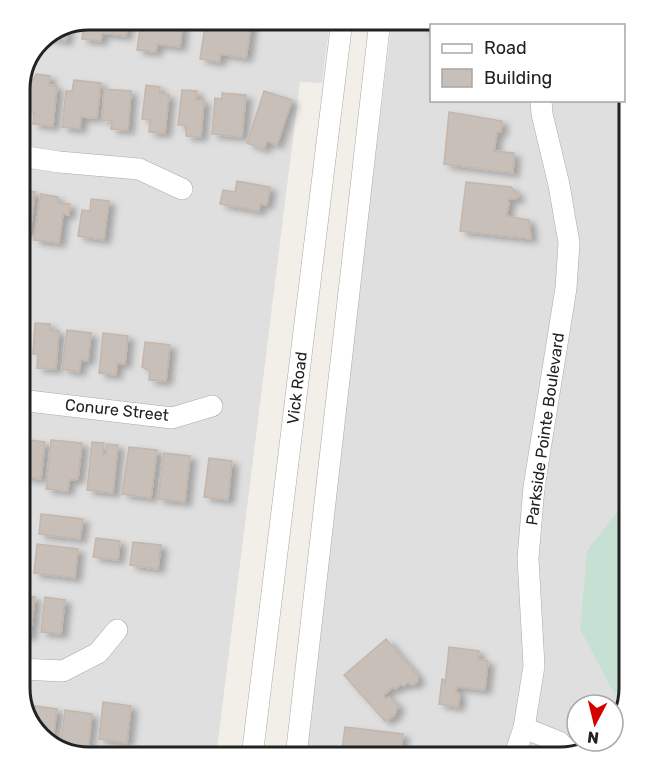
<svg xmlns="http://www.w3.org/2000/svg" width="649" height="777" font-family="Rubik,sans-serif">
<defs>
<filter id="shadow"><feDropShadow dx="6" dy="4" stdDeviation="3" flood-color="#0004"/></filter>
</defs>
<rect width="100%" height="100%" fill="#f2efe9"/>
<g fill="#e0dfdf">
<polygon points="89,20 330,20 322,83 300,82 216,757 85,757 31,727 20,688 20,84 43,37"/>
<polygon points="392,20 564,20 575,25 432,26 432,100 624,100 624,69 629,89 629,688 622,719 613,730 613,705 577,705 577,741 603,741 599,746 560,757 302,757"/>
</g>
<polygon fill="#c6e0d4" points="629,496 629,688 624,712 580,629 587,551"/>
<g fill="#c7bfb8" stroke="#c4b6ab" stroke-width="1.5" filter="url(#shadow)">
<polygon points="89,20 128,20 126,36 102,33 101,41 82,39 84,21"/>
<polygon points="141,20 183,20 180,47 157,44 156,52 137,50"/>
<polygon points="206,20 252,20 246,58 221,54 219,62 200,59"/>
<polygon points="426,20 510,20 509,26 432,26 432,31 425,30"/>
<polygon points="68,27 66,41 43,37"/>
<polygon points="36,74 50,76 49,85 57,86 53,126 33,124 34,112 28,112 31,84"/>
<polygon points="74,80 101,83 97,118 81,117 80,129 62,127 66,91 72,91"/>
<polygon points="146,85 160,87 159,93 169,95 165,133 149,132 150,120 142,119"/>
<polygon points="104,89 131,91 128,130 111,129 112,121 102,120"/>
<polygon points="182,90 197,91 196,100 204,100 201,137 186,136 186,125 178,125"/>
<polygon points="264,91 292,100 277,145 267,141 264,149 247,143"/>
<polygon points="222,93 246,95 242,137 212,134 215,98 222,99"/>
<polygon points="449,112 502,121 501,132 497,132 494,151 514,153 513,173 444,164"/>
<polygon points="237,181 270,187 267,205 260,204 259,211 220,204 223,190 235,192"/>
<polygon points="466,182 511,187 519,196 516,199 507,199 509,203 506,216 529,220 531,239 460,231"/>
<polygon points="20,190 35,192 30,233 20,232"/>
<polygon points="41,194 58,197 58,203 70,204 69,215 63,214 59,243 34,240"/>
<polygon points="91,199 109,201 104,240 78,236 82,210 90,211"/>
<polygon points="35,323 50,324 50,330 59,331 56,369 37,368 38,354 33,354"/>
<polygon points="67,330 91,333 88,361 81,360 79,372 62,369"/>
<polygon points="103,333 128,336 125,364 117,363 116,375 99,373"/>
<polygon points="145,342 170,345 166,381 149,380 150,371 142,367"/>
<polygon points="21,439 45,442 41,479 20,476"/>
<polygon points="51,440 82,443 78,479 69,480 68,491 46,489"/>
<polygon points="92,442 104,443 103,454 106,454 107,444 118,445 113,493 87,490"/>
<polygon points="129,447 157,450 151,498 122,494"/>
<polygon points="164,453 190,456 185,502 158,499"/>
<polygon points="209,458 232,461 228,500 204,497"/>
<polygon points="41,514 83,519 80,539 39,534"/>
<polygon points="96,538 120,541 118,560 93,557"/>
<polygon points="133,542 161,545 158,569 130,565"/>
<polygon points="37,544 78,549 75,578 34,573"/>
<polygon points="20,595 35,597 30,636 20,635"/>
<polygon points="45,597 65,600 61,634 41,632"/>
<polygon points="386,639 418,676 418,681 413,685 407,683 404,686 401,684 396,689 393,687 383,696 386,699 389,697 399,707 396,710 395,715 385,721 344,675"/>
<polygon points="449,647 479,651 478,659 488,661 485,690 458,687 455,691 460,695 458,707 439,704 442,679 445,680 445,685"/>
<polygon points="103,702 131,706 127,743 99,739"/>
<polygon points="28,705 57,709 53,739 31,727 27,714"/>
<polygon points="65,710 92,714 88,750 67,747 61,744"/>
<polygon points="345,727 403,734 401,752 379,749 379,754 382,754 382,757 341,757"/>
</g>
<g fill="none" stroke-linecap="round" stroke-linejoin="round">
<defs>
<g id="minor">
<polyline points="544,26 544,20"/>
<polyline points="20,156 59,162 139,169 182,189"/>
<polyline points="20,400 172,418 212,406"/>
<polyline points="20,669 63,671 98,653 117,630"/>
<polyline points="524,728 559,742 571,754"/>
<polyline points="252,757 342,20"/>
<polyline points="296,757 380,20"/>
<polyline points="514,757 524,728 534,666 528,558 534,487 566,288 569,243 559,185 542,114 541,100"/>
</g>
</defs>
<use href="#minor" stroke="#a9a9a9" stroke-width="22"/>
<use href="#minor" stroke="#fff" stroke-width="21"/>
</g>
<g text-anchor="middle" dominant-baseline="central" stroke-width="4.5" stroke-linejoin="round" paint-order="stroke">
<g font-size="16" fill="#222" stroke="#fff">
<text transform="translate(297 388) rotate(-83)">Vick Road</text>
<text transform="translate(117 410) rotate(6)">Conure Street</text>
<text transform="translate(545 429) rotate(-82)">Parkside Pointe Boulevard</text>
</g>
</g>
<path d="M0 0H649V777H0ZM89 30H560A59 59 0 0 1 619 89V688A59 59 0 0 1 560 747H89A59 59 0 0 1 30 688V89A59 59 0 0 1 89 30Z" fill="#fff" fill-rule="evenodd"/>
<path fill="none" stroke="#222" stroke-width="3" d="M89 30H560A59 59 0 0 1 619 89V688A59 59 0 0 1 560 747H89A59 59 0 0 1 30 688V89A59 59 0 0 1 89 30Z"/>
<rect x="430" y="24" width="195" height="78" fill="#ffffff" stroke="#a7a7a7" stroke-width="1.5"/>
<rect x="442" y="44" width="30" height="9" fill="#ffffff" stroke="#a7a7a7" stroke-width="1.5"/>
<text x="484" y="54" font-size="18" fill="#222222">Road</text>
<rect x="442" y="69" width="30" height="18" fill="#c7bfb8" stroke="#a7a7a7" stroke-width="1.5"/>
<text x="484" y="84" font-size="18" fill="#222222">Building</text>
<g transform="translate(595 723) rotate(187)"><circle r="28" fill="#ffffff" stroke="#a7a7a7" stroke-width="1.5"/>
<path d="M0-4.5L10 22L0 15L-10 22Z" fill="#d40000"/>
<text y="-9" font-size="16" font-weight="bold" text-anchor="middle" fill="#222222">N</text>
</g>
</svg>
